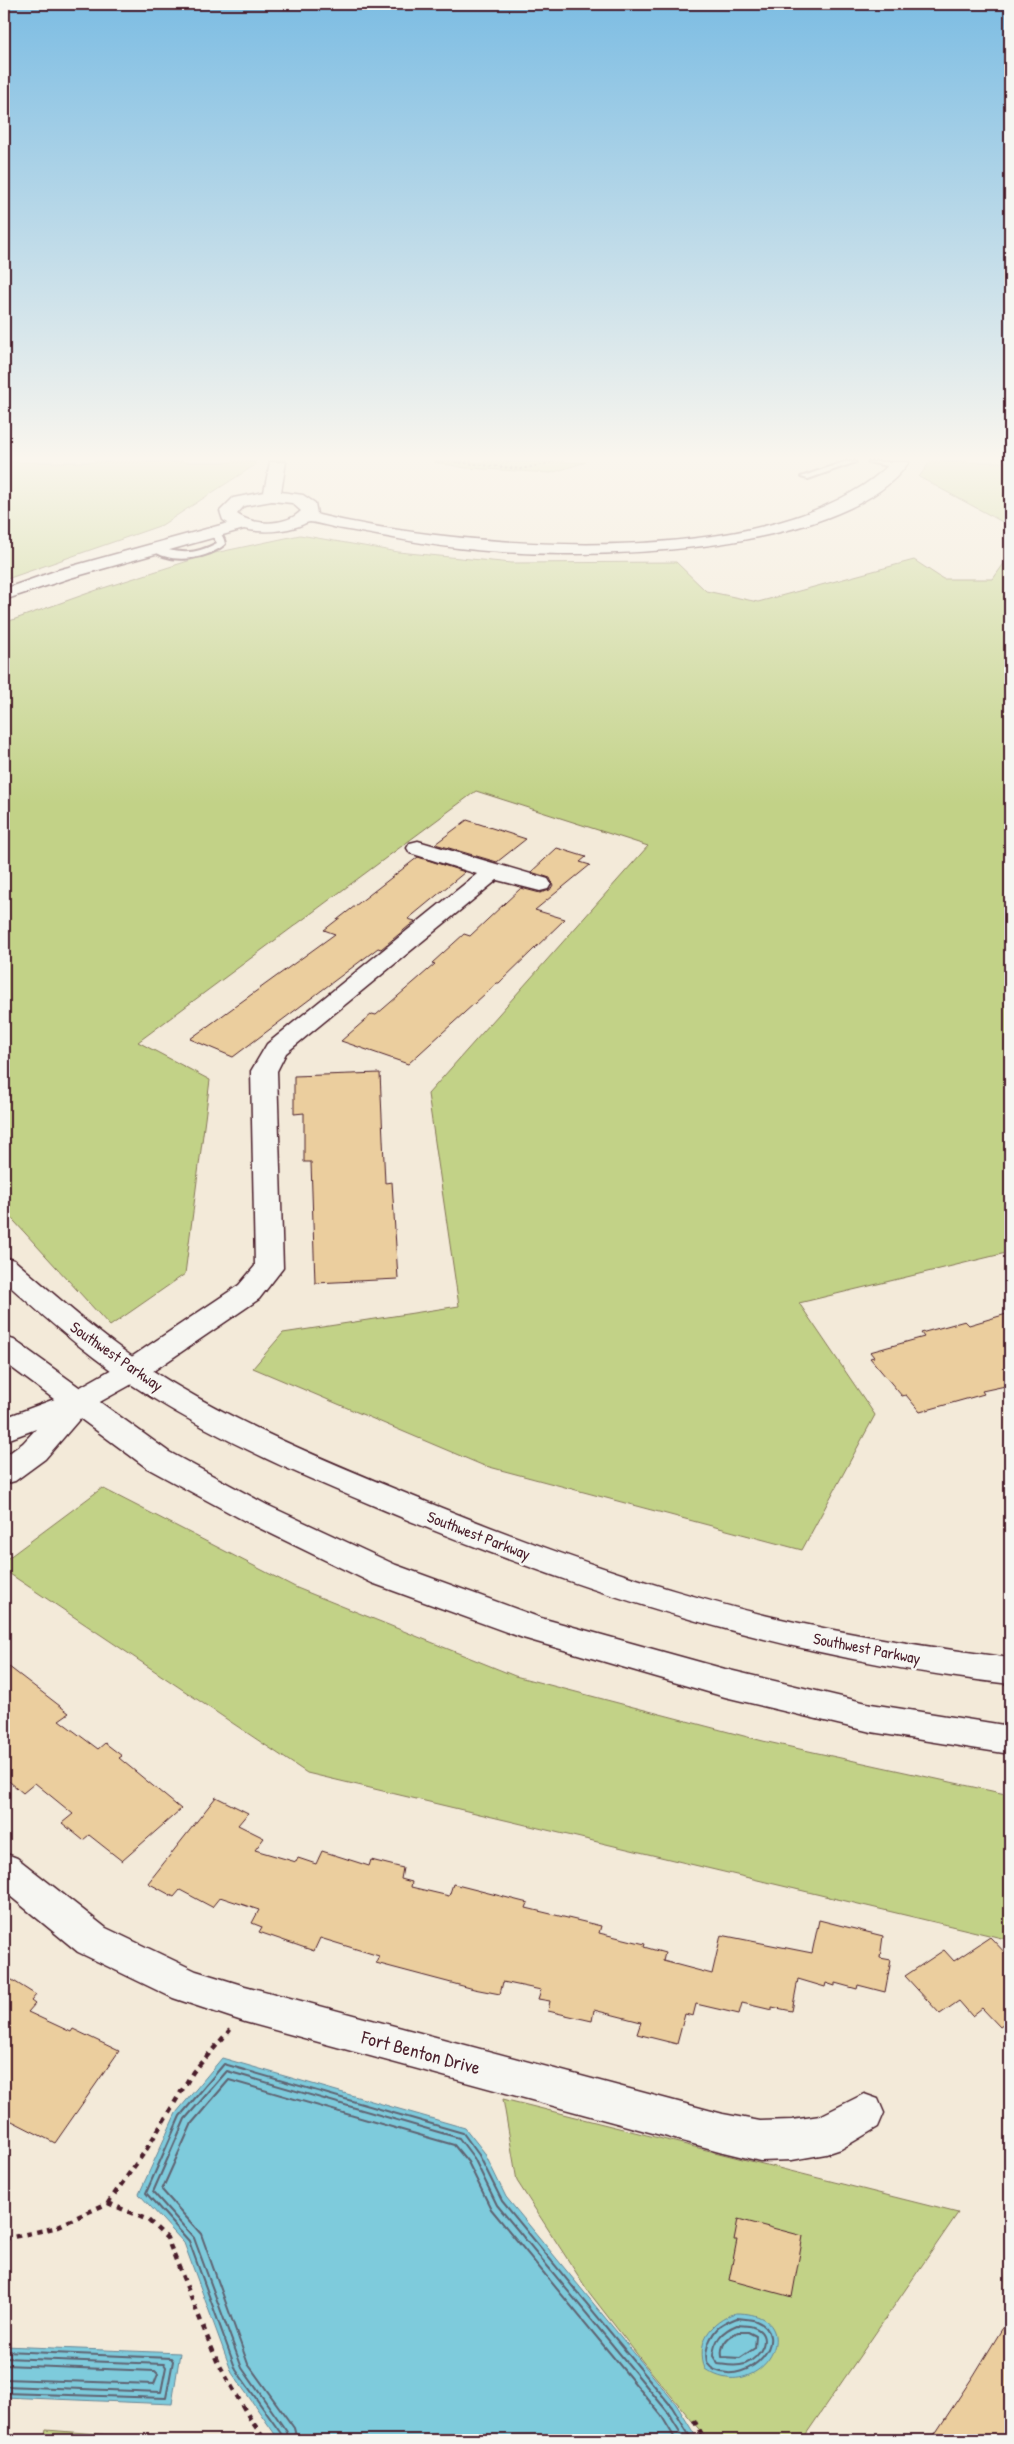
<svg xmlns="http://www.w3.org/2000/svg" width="1014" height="2444" font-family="'Patrick Hand',sans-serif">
<rect width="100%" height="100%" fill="#f3ead9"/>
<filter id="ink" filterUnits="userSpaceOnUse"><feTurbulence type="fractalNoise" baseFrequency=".02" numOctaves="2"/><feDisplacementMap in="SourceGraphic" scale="10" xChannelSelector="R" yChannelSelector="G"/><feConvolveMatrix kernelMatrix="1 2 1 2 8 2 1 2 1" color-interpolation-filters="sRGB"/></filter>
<g filter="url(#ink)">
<g fill="#c2d287" stroke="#867859">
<polygon points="4,462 255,462 255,465 162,525 4,580"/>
<polygon points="434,462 586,462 551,473 466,468"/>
<polygon points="930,462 1010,462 1010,526 919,477"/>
<polygon points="300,535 398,552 512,563 676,562 706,591 758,602 914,560 943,579 993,579 1010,555 1010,1252 799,1303 875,1415 802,1550 482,1465 253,1368 283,1333 459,1306 428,1094 648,846 476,791 138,1042 210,1080 185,1274 110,1326 4,1210 4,623 97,590 210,554"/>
<polygon points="102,1488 297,1588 515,1676 763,1741 1010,1795 1010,1940 307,1773 4,1570 4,1561"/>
<polygon points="503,2099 958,2213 802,2440 708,2440 643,2362 588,2291 517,2181"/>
<polygon points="46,2430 175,2440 44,2440"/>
</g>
<g fill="#7ecbdc" stroke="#698695">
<polygon points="222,2058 465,2128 484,2152 506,2197 676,2404 698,2440 279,2440 232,2373 184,2243 139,2194 176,2113"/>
<path d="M 736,2313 C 814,2313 761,2408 705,2369 C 696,2342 709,2323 736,2313 Z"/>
<polygon points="4,2346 180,2353 172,2404 4,2397"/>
</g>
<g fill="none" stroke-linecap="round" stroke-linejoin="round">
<g stroke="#5f6472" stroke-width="2">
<path d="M 737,2318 C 743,2319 751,2319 756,2321 C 793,2336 750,2386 715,2370 C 699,2363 708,2339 717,2329 C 722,2324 730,2321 737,2318 Z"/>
<path d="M 737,2325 C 742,2326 748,2325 753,2327 C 774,2334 761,2358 745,2364 C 736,2367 727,2365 718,2364 L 713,2356 C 714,2340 722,2331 737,2325 Z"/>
<path d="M 738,2332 L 748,2332 L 756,2336 L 755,2348 L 740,2358 L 722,2357 C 720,2344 727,2337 738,2332 Z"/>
<polyline points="4,2351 171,2358 173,2361 166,2398 4,2393"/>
<polyline points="4,2358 164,2364 166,2367 161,2392 4,2386"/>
<polyline points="4,2365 155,2371 158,2374 154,2384 4,2379"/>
<polyline points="283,2440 282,2435 236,2370 189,2241 146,2193 180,2116 224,2064 463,2133 479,2155 502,2201 672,2407 692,2440"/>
<polyline points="289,2440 287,2432 242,2368 194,2238 153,2192 185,2119 227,2071 459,2138 474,2158 497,2205 667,2411 685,2440"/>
<polyline points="297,2440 294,2428 248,2364 201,2234 162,2190 192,2123 229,2080 454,2145 468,2162 491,2209 661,2415 676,2440"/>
</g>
</g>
<g fill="#ebce9e" stroke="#4a1f2b">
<polygon points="467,820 526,839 497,862 435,844"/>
<polygon points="557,848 586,857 580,862 590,865 535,910 565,919 499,983 497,983 408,1064 341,1041 372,1014 376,1015 435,964 432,963 464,934 470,936 521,888 540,893 550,890 553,885 550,878 531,872"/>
<polygon points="418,857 465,872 408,919 415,921 381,949 378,948 233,1057 190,1039 335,934 324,930"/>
<polygon points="380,1073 385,1183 392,1182 398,1279 315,1283 311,1162 304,1162 304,1113 294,1114 294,1076"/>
<polygon points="1010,1313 1010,1385 982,1391 984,1394 920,1412 906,1395 902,1396 870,1358 874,1357 870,1352 924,1337 921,1333 965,1321 969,1325"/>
<polygon points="4,1663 69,1713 59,1720 98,1749 105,1743 122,1756 119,1758 181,1809 122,1861 89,1835 83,1840 62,1823 73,1814 35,1783 23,1793 4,1777"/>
<polygon points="216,1797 248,1813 238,1825 264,1838 255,1850 296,1862 298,1858 316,1864 322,1851 369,1866 371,1860 403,1868 401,1879 412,1882 411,1887 449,1896 453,1884 528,1903 526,1908 601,1926 599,1933 645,1944 644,1947 665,1953 663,1961 712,1974 721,1935 812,1953 819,1920 883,1936 880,1958 891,1960 885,1992 858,1985 857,1989 835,1983 835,1986 826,1983 825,1987 798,1979 792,2011 772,2007 772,2010 742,2003 739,2014 696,2004 693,2016 685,2014 677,2044 637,2034 641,2022 594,2010 592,2021 548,2011 550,2001 538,1999 541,1990 503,1982 500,1994 474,1989 376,1963 379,1956 320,1938 314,1951 259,1932 262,1927 252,1923 259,1910 220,1897 212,1907 180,1890 174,1897 148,1883"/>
<polygon points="990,1937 1010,1958 1010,2020 1000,2027 982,2008 972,2016 959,2001 940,2014 905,1976 944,1950 954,1961"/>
<polygon points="4,1975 36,1995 31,2001 35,2004 28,2012 71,2032 73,2029 119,2051 55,2143 4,2117"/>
<polygon points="738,2219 803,2236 792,2297 729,2280 737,2240 734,2240"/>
<polygon points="1010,2316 1010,2440 931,2440 974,2375"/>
</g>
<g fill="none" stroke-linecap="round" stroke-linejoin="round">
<defs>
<g id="service">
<polygon points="844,462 856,462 808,479 801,477"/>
<polygon points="868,462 887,462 901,466 897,468"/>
<path d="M 212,532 C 220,530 224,537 225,544 C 209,559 170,565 153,550 L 157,547 C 181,554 194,555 217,543 L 211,534 Z"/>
</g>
<g id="minor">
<path d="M 270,462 L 286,462 L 281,492 L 303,495 L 315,503 L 317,514 L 319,515 C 464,549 779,576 892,462 L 909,462 C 843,558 572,561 467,549 C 425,545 385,536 343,529 C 333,528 321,523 310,522 C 306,522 301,526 296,527 C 278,532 262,533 244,529 L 70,578 L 4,600 L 4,589 L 58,570 L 228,523 L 223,520 L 220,511 L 233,498 L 264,492 ZM 272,501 L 292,503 L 301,511 C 286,526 254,526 237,514 L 244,506 Z"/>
<polygon points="418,841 548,879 551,884 548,889 540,891 497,880 286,1053 277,1071 283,1268 259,1299 143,1378 89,1408 45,1459 15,1481 4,1484 4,1457 23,1443 36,1429 4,1441 4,1418 68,1394 121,1364 239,1285 255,1266 251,1071 267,1044 477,874 410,853 407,848 410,843"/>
<polygon points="4,1853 17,1858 106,1928 196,1971 245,1986 723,2114 760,2121 792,2120 820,2116 864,2094 878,2099 884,2113 878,2127 841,2149 826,2154 792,2160 760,2161 723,2152 245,2022 173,1998 78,1952 4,1891"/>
</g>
<g id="secondary">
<path d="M 4,1257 L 14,1260 C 55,1295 96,1332 141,1363 C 220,1416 308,1453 395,1489 C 516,1539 640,1585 768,1616 C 848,1635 929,1647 1010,1658 L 1010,1684 C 793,1659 586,1595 384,1510 C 305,1477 225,1443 151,1397 C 97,1364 51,1323 4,1281 Z"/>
<polygon points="4,1337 14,1340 169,1452 267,1505 396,1565 541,1618 725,1669 871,1704 1010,1726 1010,1754 871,1732 725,1697 523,1638 372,1583 245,1521 147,1468 4,1362"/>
</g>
</defs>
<use href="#service" stroke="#4a1f2b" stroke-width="4"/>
<use href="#minor" stroke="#4a1f2b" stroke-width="3"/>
<use href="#secondary" stroke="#4a1f2b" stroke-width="3"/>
<polyline stroke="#4a1f2b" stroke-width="2" stroke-dasharray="2.5 2.5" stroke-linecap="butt" points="455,462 521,469 554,462"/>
<g stroke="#4a1f2b" stroke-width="4.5" stroke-dasharray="5.5 5.5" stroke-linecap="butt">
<polyline points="108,2203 148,2220 167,2238 217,2361 249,2417 265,2440"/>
<polyline points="4,2239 54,2228 108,2203 146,2150 193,2072 230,2030"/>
<polyline points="694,2420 704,2440"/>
</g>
<use href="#service" fill="#f6f6f2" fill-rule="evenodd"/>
<use href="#minor" fill="#f6f6f2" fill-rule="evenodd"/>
<use href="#secondary" fill="#f6f6f2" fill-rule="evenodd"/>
</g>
</g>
<linearGradient id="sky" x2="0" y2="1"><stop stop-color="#7dbde3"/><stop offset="0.57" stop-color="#faf6ee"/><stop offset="1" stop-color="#faf6ee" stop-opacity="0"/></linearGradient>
<rect width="1014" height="804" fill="url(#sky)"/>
<g text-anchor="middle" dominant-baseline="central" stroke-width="5" stroke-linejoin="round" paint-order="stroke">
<g font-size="16" fill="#4a1f2b" stroke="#f6f6f2">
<text transform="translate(117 1356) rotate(35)">Southwest Parkway</text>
<text transform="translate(479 1535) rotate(21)">Southwest Parkway</text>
<text transform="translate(867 1648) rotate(11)">Southwest Parkway</text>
</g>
<g font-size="19" fill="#4a1f2b" stroke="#f6f6f2">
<text transform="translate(421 2052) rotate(15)">Fort Benton Drive</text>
</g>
</g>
<rect width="1014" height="2444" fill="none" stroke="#f6f6f2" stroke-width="20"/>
<rect x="10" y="10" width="994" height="2424" fill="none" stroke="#4a1f2b" stroke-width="2" filter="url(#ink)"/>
</svg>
